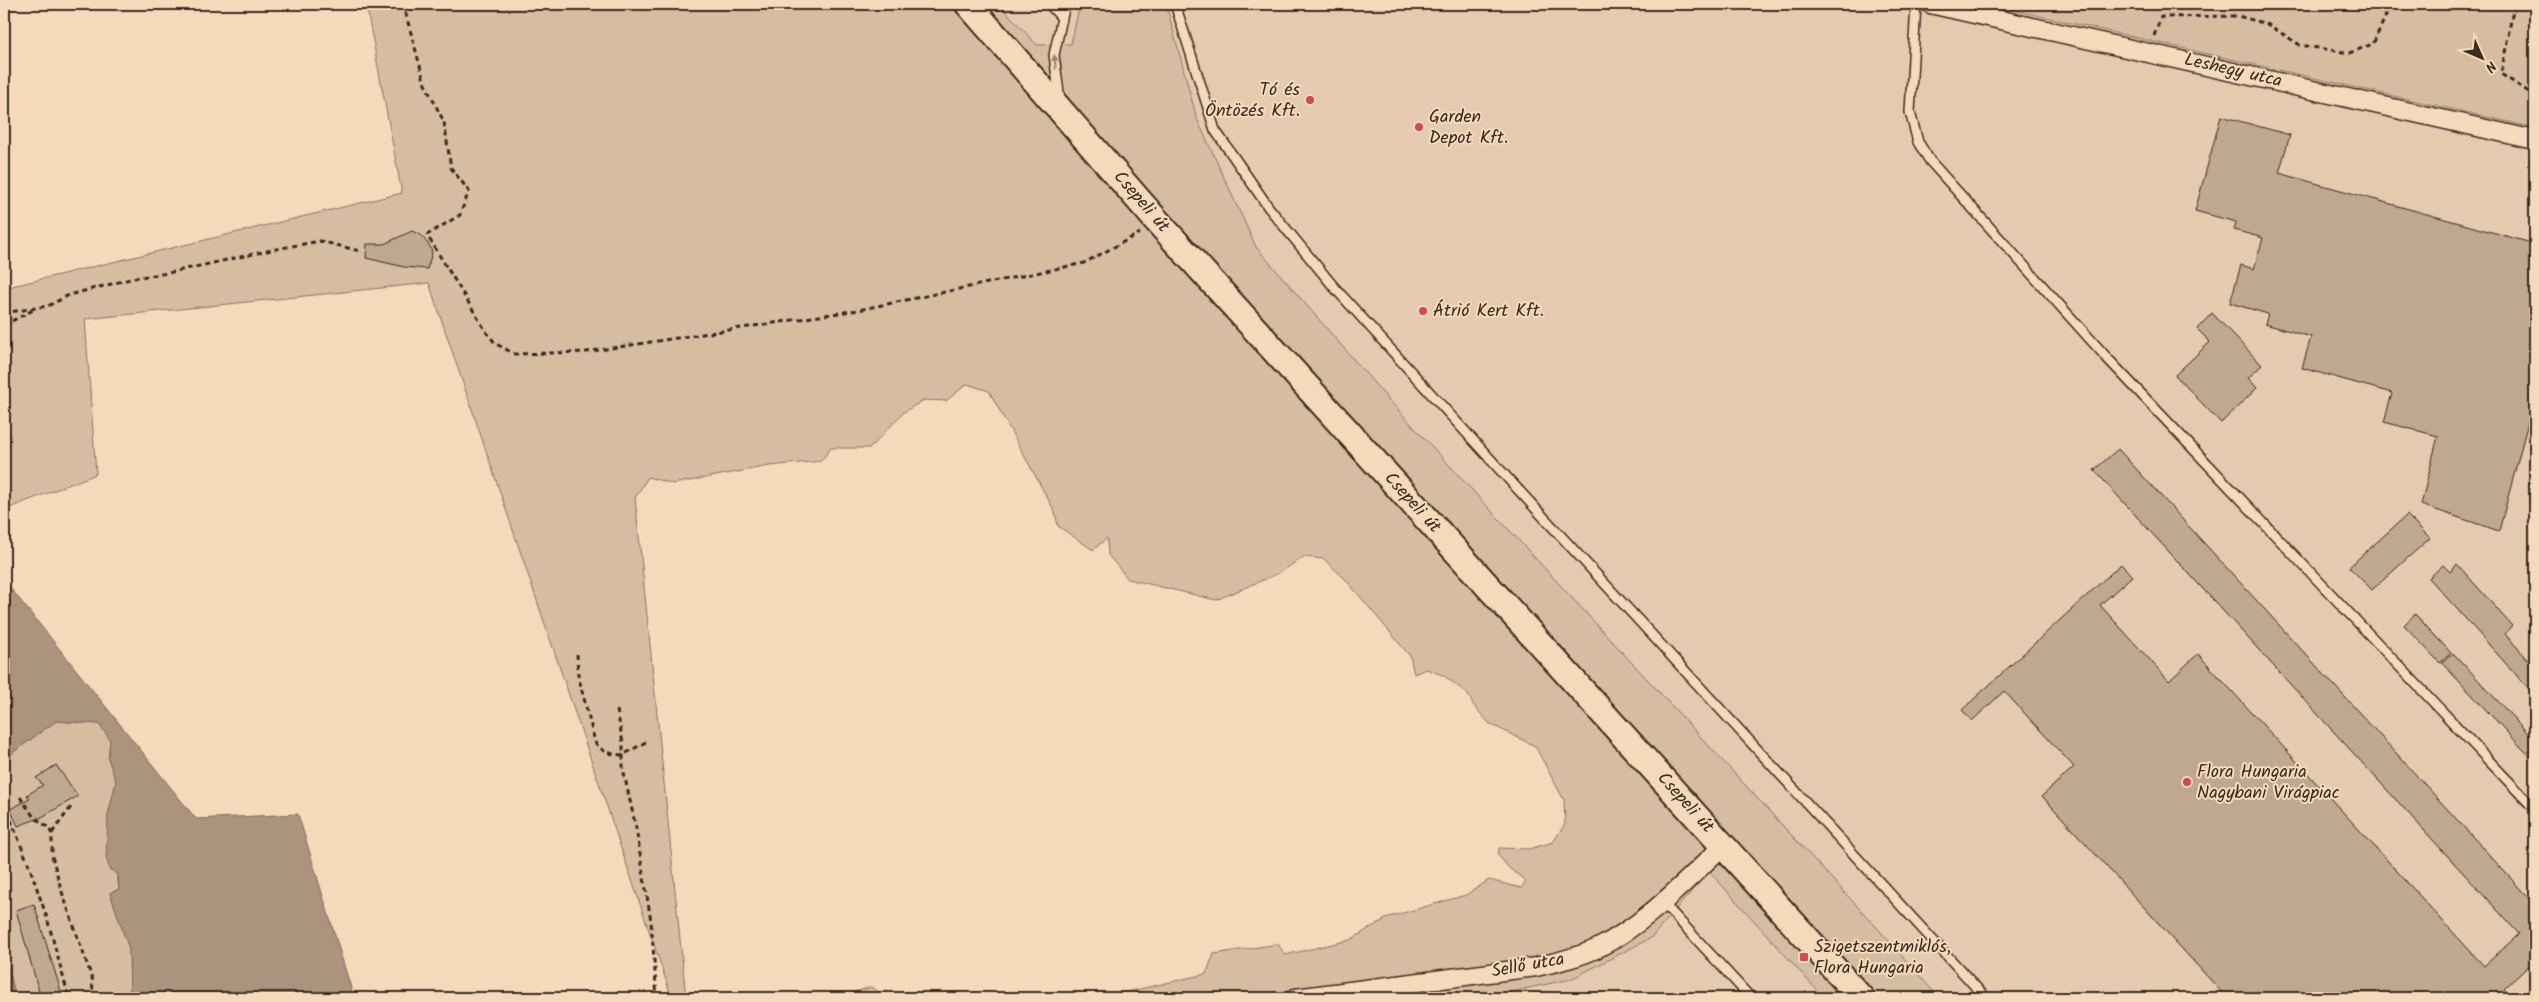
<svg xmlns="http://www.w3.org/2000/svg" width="2539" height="1002" font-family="Kalam,sans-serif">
<rect width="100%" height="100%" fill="#f4d9bb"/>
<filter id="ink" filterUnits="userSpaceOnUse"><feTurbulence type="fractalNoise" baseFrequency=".02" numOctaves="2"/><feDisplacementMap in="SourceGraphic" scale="10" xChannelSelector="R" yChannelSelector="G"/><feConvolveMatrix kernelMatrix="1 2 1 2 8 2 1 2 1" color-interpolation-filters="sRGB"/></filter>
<g filter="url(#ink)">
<g fill="#e4caae">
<polygon points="999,4 1080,4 1071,45 1037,45"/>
<polygon points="1166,4 1987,4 2535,128 2535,998 1939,998 1881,932 1387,398 1256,247 1197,119"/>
<polygon points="1709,871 1824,998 1482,998 1571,979 1651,938"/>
</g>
<g fill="#d6bda2" stroke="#887460">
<polygon points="366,4 999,4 1037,45 1071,44 1080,4 1166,4 1197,119 1256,247 1387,398 1881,932 1939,998 1824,998 1709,871 1651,938 1571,979 1482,998 1100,998 1206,974 1214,954 1278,944 1285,955 1350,940 1389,917 1466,895 1489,880 1521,888 1526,881 1509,868 1498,855 1499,848 1530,849 1553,842 1565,824 1564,800 1535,746 1490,724 1474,706 1467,693 1443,675 1426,669 1414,674 1410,656 1347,581 1324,559 1304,557 1277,574 1216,600 1128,579 1108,555 1107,538 1093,550 1058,526 1055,512 989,391 967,384 946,401 924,400 904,412 870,448 831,448 821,461 769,466 673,484 648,477 635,498 686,998 672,998 429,283 85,319 96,474 4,510 4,288 402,193"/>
<polygon points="1987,4 2535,4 2535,128"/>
<polygon points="56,721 99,724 110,740 108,758 116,782 108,815 119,889 110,893 129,949 130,998 16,998 4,950 4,768 9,766 11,754"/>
<polygon points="871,987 889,998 836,998"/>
</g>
<g fill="#ab937d" stroke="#7e6957">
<polygon points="4,580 196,819 298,814 354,998 130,998 129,949 110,893 119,889 118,874 110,870 106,857 108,815 116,782 108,758 110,740 99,724 56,721 11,754 9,766 4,768"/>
<polygon points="4,950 16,998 4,998"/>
</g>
<g fill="#c0a890" stroke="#3b2a1e">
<polygon points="2221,116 2290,135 2279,173 2535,244 2535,396 2499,531 2421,505 2438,436 2384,422 2392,393 2302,368 2311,337 2265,324 2268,314 2230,303 2241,265 2254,269 2263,238 2234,230 2236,222 2195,211"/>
<polygon points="412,231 421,235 431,248 432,253 427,269 404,267 366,258 367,244 384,244"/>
<polygon points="2212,313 2262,365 2248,378 2257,388 2221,423 2175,375 2210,342 2197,329"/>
<polygon points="2118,449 2535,905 2535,960 2504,989 2513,998 2227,998 2042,796 2074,767 2004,691 1972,721 1962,710 2121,564 2132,576 2100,605 2169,681 2198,654 2484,966 2519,934 2094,470"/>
<polygon points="2407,515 2430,538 2372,590 2349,567"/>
<polygon points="2457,564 2512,626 2505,634 2535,667 2535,696 2429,578 2443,565 2450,572"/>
<polygon points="2415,614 2451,653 2440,663 2404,625"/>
<polygon points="2453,653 2535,741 2535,762 2442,663"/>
<polygon points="56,765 78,796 42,817 18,826 10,809 30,799 27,795 43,785 36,778"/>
<polygon points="34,904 63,998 44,998 43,994 40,995 16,910"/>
</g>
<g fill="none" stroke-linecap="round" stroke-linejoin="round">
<defs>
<g id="lane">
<polyline points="1049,4 1061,17"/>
<polyline points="1175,4 1215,130 1269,208 1334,287 1502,472 1986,998"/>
<polyline points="1916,4 1910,112 1918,142 1930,161 2108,359 2530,804"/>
<polyline points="1060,100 1054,55 1065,4"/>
<polyline points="1663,903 1751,998"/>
</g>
<g id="street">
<polyline points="1930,4 2535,140"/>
<path d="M 1295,998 L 1536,967 C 1557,962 1579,957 1598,948 C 1647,923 1684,882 1723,846"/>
</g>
<polyline id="secondary" points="968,4 1157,221 1861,998"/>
</defs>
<use href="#lane" stroke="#3b2a1e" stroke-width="12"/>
<use href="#street" stroke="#3b2a1e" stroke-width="21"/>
<use href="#secondary" stroke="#3b2a1e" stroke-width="29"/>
<g stroke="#3b2a1e" stroke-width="3" stroke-dasharray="5 4" stroke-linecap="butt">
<polyline points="403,4 425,84 444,122 451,168 469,191 460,215 427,235 487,333 496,344 515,354 586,352 858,310 1084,263 1140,233"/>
<polyline points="2514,4 2501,74 2535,96"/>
<polyline points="2154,36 2161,17 2238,16 2267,24 2300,45 2349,53 2373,44 2391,4"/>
<polyline points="4,313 48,306 69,295 134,278 168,273 276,249 320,241 360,251"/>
<polyline points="4,325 35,309"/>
<path d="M 577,654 L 578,675 L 595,742 C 602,753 611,754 623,755 L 649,740"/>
<polyline points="617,710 623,743 623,769 636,828 651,921 657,998"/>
<polyline points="20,797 34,817 48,827 52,834 52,856 61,889 93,981 92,998"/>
<polyline points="4,803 30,868 47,918 69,998"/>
<polyline points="52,833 71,807"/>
</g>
<use href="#lane" stroke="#f4d9bb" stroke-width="9"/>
<use href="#street" stroke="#f4d9bb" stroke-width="18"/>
<use href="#secondary" stroke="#f4d9bb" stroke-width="25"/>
</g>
<defs><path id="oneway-solid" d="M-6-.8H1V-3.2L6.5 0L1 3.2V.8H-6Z" transform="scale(1.25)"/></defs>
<use fill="#98826c" href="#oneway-solid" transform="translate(1055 62) rotate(-96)"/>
</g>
<g fill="#d1495b" stroke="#f4d9bb" stroke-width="2">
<circle cx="1310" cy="100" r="5"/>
<circle cx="1419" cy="127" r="5"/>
<circle cx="1423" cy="311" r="5"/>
<circle cx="2187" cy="782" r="5"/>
<rect x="1799" y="952" width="10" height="10" rx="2.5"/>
</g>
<g text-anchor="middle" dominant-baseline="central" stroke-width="4" stroke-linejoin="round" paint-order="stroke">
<g font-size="18" fill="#3b2a1e" stroke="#f4d9bb">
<text transform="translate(2233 71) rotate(13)">Leshegy utca</text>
<text transform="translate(1141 202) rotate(49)">Csepeli út</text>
<text transform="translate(1412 503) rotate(48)">Csepeli út</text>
<text transform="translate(1685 803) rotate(48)">Csepeli út</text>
<text transform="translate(1528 966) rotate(-10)">Sellő utca</text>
</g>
<g font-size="18" fill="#3b2a1e" stroke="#f4d9bb" text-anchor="start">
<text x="1300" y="90" text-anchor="end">Tó és<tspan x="1300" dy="21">Öntözés Kft.</tspan></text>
<text x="1429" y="117">Garden<tspan x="1429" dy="21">Depot Kft.</tspan></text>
<text x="1433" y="311">Átrió Kert Kft.</text>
<text x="2197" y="772">Flora Hungaria<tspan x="2197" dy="21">Nagybani Virágpiac</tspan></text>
<text x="1814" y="947">Szigetszentmiklós,<tspan x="1814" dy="21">Flora Hungaria</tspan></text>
</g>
</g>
<rect width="2539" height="1002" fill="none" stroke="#f4d9bb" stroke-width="20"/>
<rect x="10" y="10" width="2519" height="982" fill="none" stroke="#3b2a1e" stroke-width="2" filter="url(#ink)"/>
<g transform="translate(2482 58) rotate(135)" stroke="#f4d9bb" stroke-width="4" paint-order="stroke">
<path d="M0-4L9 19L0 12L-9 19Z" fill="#3b2a1e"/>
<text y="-8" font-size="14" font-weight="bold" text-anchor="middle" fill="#3b2a1e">N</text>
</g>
</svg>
